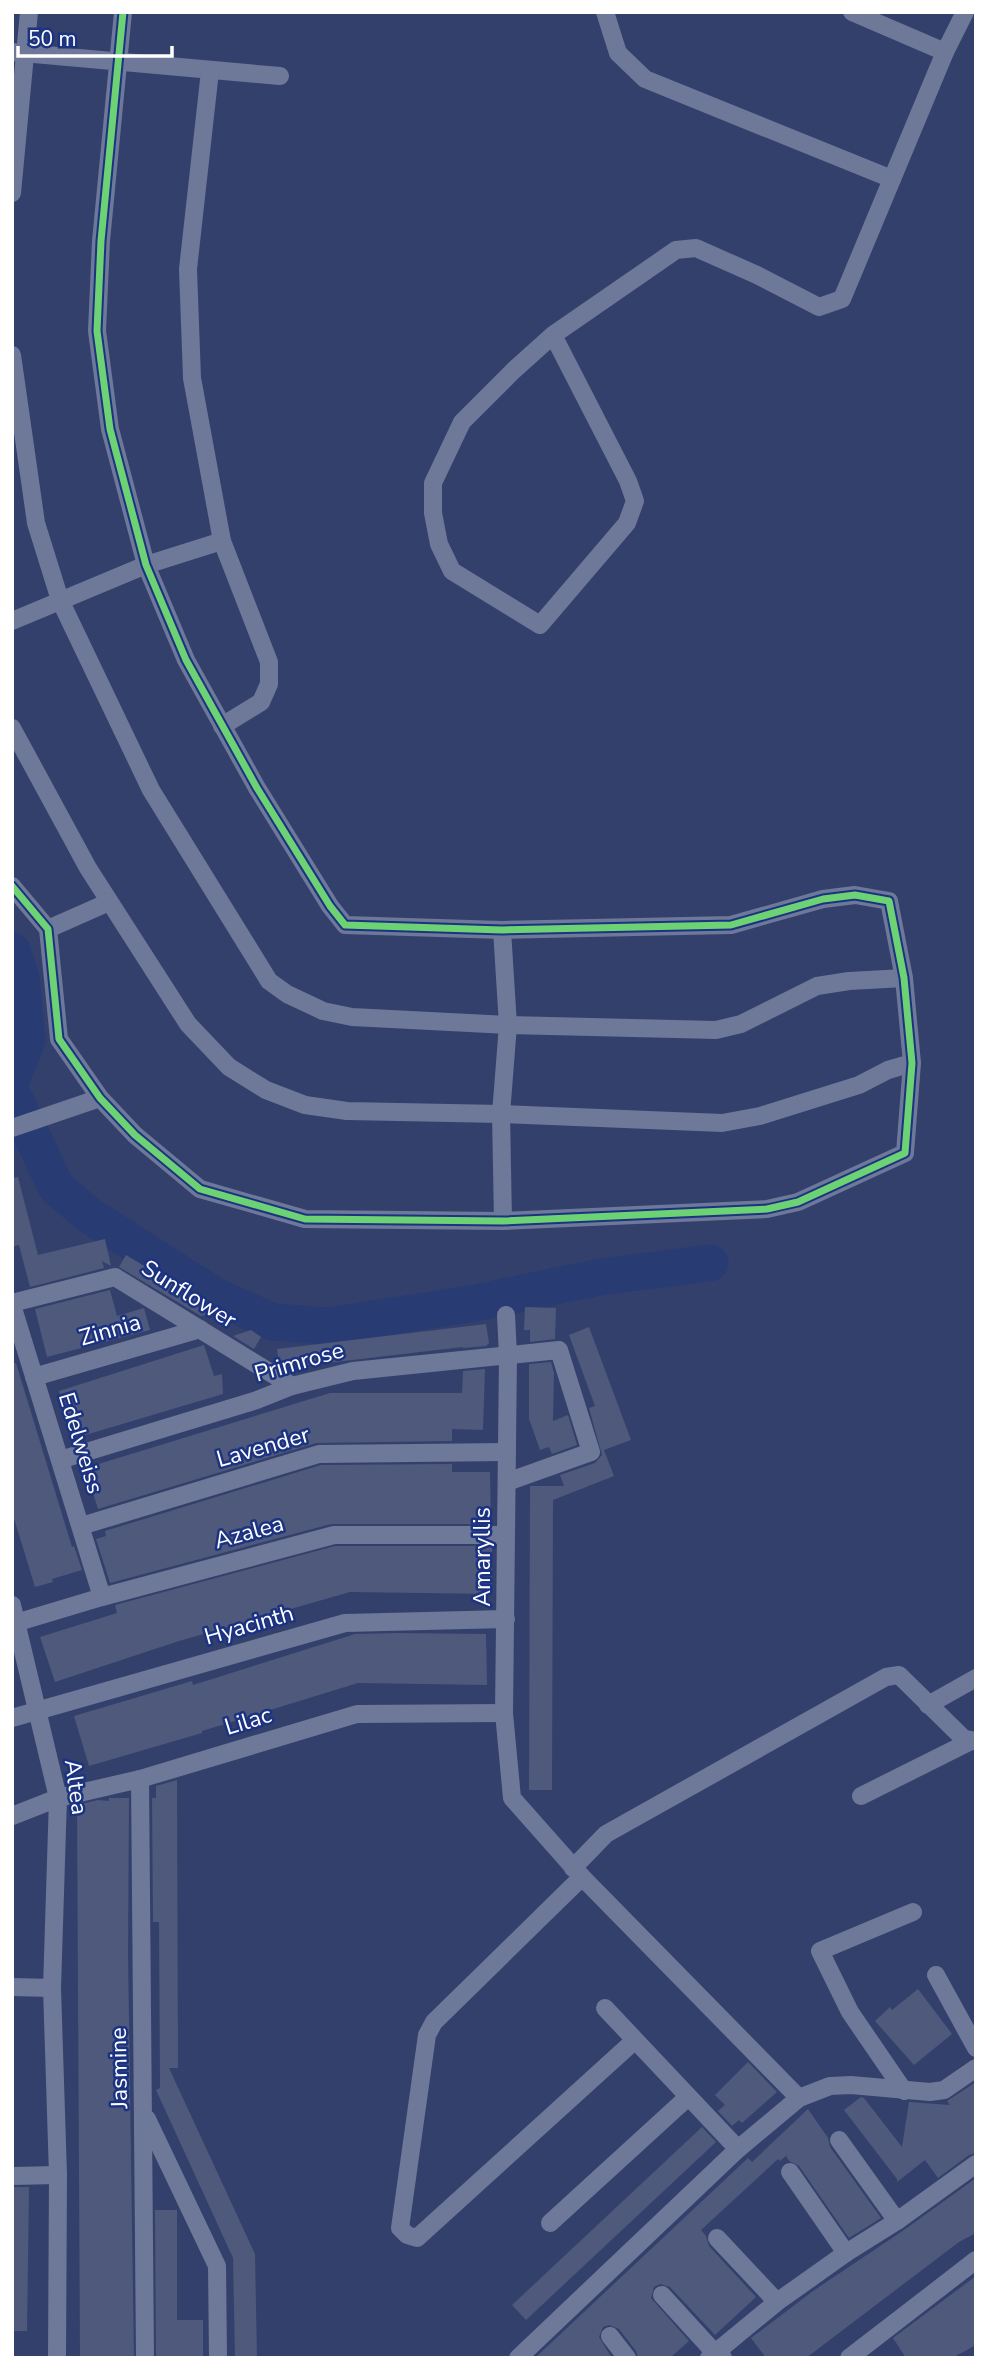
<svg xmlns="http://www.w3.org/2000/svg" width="988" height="2370" font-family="'Nunito Sans',sans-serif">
<rect width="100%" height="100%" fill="#33406b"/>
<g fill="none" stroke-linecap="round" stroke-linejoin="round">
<g stroke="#293b73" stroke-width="37">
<polyline points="12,951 21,977 27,1040 12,1078"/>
<polyline points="12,1093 56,1187 89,1215 215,1296 273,1322 329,1326 475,1303 600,1277 710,1263"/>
</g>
</g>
<g fill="#4e597c">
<polygon points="18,1177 38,1255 105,1239 111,1266 102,1261 104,1268 30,1287 19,1245 12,1247 12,1178"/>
<polygon points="126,1255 219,1311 201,1316 119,1267"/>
<polygon points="110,1290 117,1316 144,1308 150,1330 47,1357 35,1309"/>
<polygon points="525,1307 556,1308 555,1339 530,1342 530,1330 524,1330"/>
<polygon points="486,1324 489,1343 486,1346 463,1348 463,1347 284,1368 279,1365 277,1349"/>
<polygon points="589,1327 631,1440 604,1450 614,1476 553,1500 552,1790 529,1790 530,1486 564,1486 560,1475 595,1463 602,1455 589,1408 595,1406 569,1335"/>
<polygon points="251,1330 261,1337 254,1349 233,1336"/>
<polygon points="204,1345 214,1376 222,1374 223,1394 72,1439 59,1391"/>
<polygon points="551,1362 554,1373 553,1421 568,1415 577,1445 552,1454 549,1447 540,1450 529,1419 529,1364"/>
<polygon points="12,1363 16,1363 72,1547 74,1546 82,1570 52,1579 53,1582 35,1587 12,1512"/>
<polygon points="485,1369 483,1430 452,1429 452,1441 316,1443 98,1509 91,1487 88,1488 82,1469 330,1393 462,1393 463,1371"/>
<polygon points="452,1464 452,1472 490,1472 491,1524 331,1524 110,1583 96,1539 106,1536 105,1531 321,1465"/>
<polygon points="335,1546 492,1546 492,1594 350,1592 179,1641 55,1682 40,1637 117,1613 115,1605"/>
<polygon points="398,1633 486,1634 487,1685 358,1683 202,1731 202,1733 89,1766 74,1716 192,1681 193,1685 355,1634"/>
<polygon points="177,1780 178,2068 169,2068 255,2254 257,2358 235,2358 233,2258 156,2090 160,2088 159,1922 153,1922 152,1798 156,1798 156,1786"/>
<polygon points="109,1798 129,1798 128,1955 134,2358 80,2358 77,1805 98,1800 109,1801"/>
<polygon points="918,1989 952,2034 914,2065 875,2021 890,2007 892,2010"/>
<polygon points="748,2062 777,2092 742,2123 739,2120 732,2126 718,2111 725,2105 715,2095"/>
<polygon points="976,2082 976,2153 969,2155 938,2178 925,2160 897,2182 897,2179 844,2110 861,2097 864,2098 902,2147 909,2102 950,2105 947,2101"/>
<polygon points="808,2109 828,2138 830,2147 881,2218 849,2238 799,2166 789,2161 786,2156 780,2161 778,2159 701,2230 706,2236 709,2246 756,2297 715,2335 670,2287 660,2284 654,2287 651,2298 689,2341 670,2358 638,2358 636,2351 619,2329 609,2325 603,2327 599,2337 612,2358 535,2358 748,2158 752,2162"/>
<polygon points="702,2127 716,2142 526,2320 512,2305"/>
<polygon points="976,2178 976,2233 959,2242 806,2358 766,2358 751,2338 813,2291 904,2230"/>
<polygon points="12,2187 29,2187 27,2331 12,2331"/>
<polygon points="155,2210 177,2210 177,2320 203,2320 203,2358 156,2358"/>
<polygon points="976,2276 976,2345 952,2358 906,2358 893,2338"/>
</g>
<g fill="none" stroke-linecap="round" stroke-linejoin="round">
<g stroke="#6e7899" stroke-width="18">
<polyline points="605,12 618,53 645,79 892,179"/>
<polyline points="852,12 945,52"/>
<polyline points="12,52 280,76"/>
<polyline points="210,71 188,269 192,378 222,541 269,662 269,684 261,702 222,726"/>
<polyline points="12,193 29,12"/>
<polyline points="553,335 628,481 635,501 627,523 540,625 452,571 439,544 433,513 433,483 462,422 514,370 553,335 676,250 696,248 757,275 819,307 842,299 945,52 965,12"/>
<polyline points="12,355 36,523 60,600 151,790 269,981 287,994 323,1011 352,1017 508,1025 716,1030 741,1024 817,986 849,981 904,978"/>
<polyline points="12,621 146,565 222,541"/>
<polyline points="12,728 88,868 188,1024 229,1067 266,1090 305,1105 347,1111 501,1114 722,1123 760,1116 859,1085 888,1070 912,1063"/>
<polyline points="12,886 48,929 59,1039 100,1098 135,1135 200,1189 305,1219 503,1221 767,1209 798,1202 905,1153 912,1063 904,978 889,901 855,895 823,899 731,925 502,930 345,925 330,906 257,788 186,660 146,565 110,429 97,331 101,241 123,12"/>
<polyline points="48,929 109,902"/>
<polyline points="502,930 508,1025 501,1114 503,1221"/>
<polyline points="12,1128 100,1098"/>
<polyline points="12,1303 115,1277 292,1386"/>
<polyline points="12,1305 102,1597"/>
<polyline points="506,1315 508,1355 504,1713 512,1798 582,1877 799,2098"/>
<polyline points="34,1377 200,1329"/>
<polyline points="60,1460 257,1400 292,1386 353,1371 559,1350 591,1452 507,1482"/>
<polyline points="81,1526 319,1454 507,1452"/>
<polyline points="12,1605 58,1798 52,1988 58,2175 57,2358"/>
<polyline points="12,1624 102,1597 334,1535 505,1535"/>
<polyline points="928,1705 976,1678"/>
<polyline points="12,1718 345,1623 506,1619"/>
<polyline points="140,1779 145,2358"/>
<polyline points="861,1796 971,1741"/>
<polyline points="12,1816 58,1798 140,1779 357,1714 504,1713"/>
<polyline points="573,1868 606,1834 886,1677 899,1675 964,1739 976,1741"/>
<polyline points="582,1877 434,2022 427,2035 400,2228 407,2235 417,2238 634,2041"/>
<polyline points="936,1975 976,2048"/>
<polyline points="12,1987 52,1988"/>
<polyline points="605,2008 738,2149"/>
<polyline points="904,2091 850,2012 820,1951 913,1912"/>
<polyline points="147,2119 217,2266 218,2358"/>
<polyline points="839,2140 897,2221"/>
<polyline points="790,2172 846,2253"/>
<polyline points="12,2176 58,2175"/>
<polyline points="550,2223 688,2097"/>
<polyline points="717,2238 777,2302"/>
<polyline points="662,2295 715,2353 723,2358"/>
<polyline points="610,2336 627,2358"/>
<polyline points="518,2358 738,2149 799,2098 830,2086 851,2085 930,2092 944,2090 976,2068"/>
<polyline points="709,2358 777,2302 846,2253 897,2221 976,2164"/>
<polyline points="849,2358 976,2260"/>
</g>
<defs>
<polyline id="cycleway" points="12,886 48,929 59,1039 100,1098 135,1135 200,1189 305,1219 503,1221 767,1209 798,1202 905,1153 912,1063 904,978 889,901 855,895 823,899 731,925 502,930 345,925 330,906 257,788 186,660 146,565 110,429 97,331 101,241 123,12"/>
</defs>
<use href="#cycleway" stroke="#1c3382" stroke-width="11"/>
<use href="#cycleway" stroke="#6cd273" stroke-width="7"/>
</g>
<g text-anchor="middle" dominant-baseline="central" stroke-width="5" stroke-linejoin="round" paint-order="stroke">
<g font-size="23" fill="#fff" stroke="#1c3382">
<text transform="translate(189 1294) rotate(32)">Sunflower</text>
<text transform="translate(110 1330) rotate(-16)">Zinnia</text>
<text transform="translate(299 1362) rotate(-16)">Primrose</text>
<text transform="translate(81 1443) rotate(73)">Edelweiss</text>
<text transform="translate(263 1447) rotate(-16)">Lavender</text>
<text transform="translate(249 1532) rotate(-15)">Azalea</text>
<text transform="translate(482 1557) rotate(-90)">Amaryllis</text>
<text transform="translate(249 1625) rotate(-16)">Hyacinth</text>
<text transform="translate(248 1721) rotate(-17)">Lilac</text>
<text transform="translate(76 1787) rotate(82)">Altea</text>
<text transform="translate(119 2068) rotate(-91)">Jasmine</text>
</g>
</g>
<rect width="988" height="2370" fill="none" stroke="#ffffff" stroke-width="28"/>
<path d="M18 46v10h154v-10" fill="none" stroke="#ffffff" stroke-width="3.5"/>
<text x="28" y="46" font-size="21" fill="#ffffff" stroke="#1c3382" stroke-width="5" paint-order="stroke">50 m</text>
</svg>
